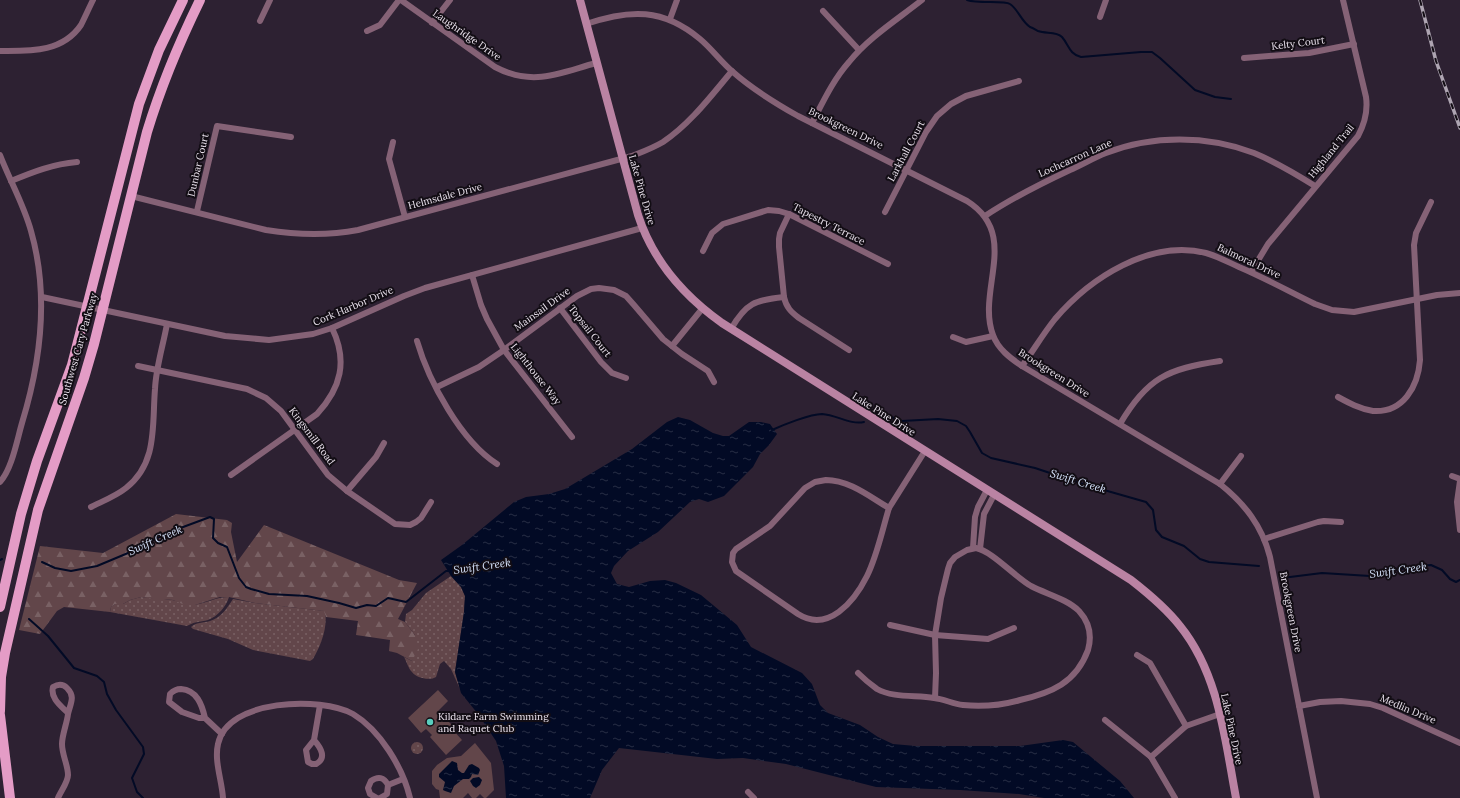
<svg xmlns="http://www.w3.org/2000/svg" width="1460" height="798" font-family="Lora,serif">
<defs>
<pattern id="grass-dots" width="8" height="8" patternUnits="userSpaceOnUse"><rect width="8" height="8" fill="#62464a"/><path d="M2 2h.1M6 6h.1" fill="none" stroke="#796164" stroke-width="1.8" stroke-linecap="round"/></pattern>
<pattern id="forest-firs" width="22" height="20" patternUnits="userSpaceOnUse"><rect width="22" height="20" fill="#62464a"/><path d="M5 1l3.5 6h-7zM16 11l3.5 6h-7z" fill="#796164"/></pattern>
<pattern id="water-ripples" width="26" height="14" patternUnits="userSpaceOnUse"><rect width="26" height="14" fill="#020a25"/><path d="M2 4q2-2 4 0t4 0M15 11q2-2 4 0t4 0" fill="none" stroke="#272e45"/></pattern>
</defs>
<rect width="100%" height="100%" fill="#2d2132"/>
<g fill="url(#grass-dots)">
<path d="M 451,576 L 461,587 L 465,596 L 464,612 L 455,672 L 460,689 L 451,669 L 444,661 L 440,664 L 436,677 C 430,681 416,678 412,672 C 408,668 407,662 404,657 L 412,661 L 415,635 L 405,622 L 406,614 L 412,610 L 426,593 Z"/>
<path d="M 141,597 C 152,599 161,598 172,600 C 179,601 185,605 193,605 C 205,604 215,597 229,597 C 226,607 218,616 208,620 C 200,622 193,622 187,626 L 110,612 L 111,607 L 115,604 L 123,604 L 130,600 Z"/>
<path d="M 233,599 L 255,603 L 325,611 C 328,627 321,645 313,659 L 310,661 L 253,650 L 228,639 L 193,629 L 191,627 C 196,622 203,623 210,621 C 221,618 227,608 233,599 Z"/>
<circle cx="417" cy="748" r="6"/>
</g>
<polygon fill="url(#forest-firs)" points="176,514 227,520 232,523 231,532 237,562 264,525 399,580 417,583 398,619 405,622 415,635 418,649 412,661 397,653 389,651 390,640 356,635 358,621 326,617 324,611 255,603 229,597 220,597 195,605 185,605 173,600 163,599 153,599 141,597 130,600 123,604 115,604 111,607 110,612 64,607 57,611 40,634 19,630 40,546 103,553"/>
<g fill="#62464a">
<polygon points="438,690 448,701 438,711 453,726 449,730 451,732 453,730 462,740 446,755 430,737 432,735 426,729 421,733 408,718"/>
<polygon points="475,743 491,763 494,790 486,798 484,798 480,794 476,798 472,798 468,793 463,798 440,798 439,790 436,789 432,784 432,771 437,765 447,758 461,756"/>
</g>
<g fill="url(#water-ripples)">
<polygon points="678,417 690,420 713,433 723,436 729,436 749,422 761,422 770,424 777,434 769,445 760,454 753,467 724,496 708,502 699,499 690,502 658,532 628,551 614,566 611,573 617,584 629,587 650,581 665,580 676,583 701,595 737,625 751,647 802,673 812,684 820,705 828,713 860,725 878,737 893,744 916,746 1020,746 1063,740 1073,742 1120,781 1134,798 1044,798 1019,794 960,790 876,787 786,764 743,758 717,759 619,748 602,770 590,798 506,798 504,766 496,741 478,714 461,693 455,672 464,612 465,596 461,587 451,576 441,560 462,545 514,502 526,497 549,494 565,489 632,449 667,422"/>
<polygon points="452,761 457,763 458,770 462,773 464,773 469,765 472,764 479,768 480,770 478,775 472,774 471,777 469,779 463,779 454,786 451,793 445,791 443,790 445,782 439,777 439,774"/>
<polygon points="479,777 482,780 480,785 476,788 473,786 470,781 473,778"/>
</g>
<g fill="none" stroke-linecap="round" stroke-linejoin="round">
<g stroke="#020a25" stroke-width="2">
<path d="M 967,0 C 979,4 1004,0 1010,4 C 1018,9 1021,21 1030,27 C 1033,28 1036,30 1038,31 C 1046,34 1056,31 1062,37 C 1069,45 1069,54 1081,57 L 1141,52 L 1152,52 L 1160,58 L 1195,90 L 1215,97 L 1231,99"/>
<polyline points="886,415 902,421 938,419 957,421 966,426 970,432 982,453 991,458 1035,468 1083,484 1146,502 1153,510 1156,530 1162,537 1184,546 1200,559 1209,562 1259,566"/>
<path d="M 772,430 C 783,425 810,414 822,414 C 837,415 850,425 864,422"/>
<polyline points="0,560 2,559"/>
<polyline points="42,562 55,568 71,571 97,566 140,548 167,533 210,517 214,519 213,538 218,543 227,547 239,578 246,587 251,589 269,594 307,596 339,603 356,608 367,605 376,606 388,598 406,602 446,571 450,571"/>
<polyline points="1282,578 1322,573 1370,576 1410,567 1431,565 1442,570 1450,579 1456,582 1460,580"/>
<polyline points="29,619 48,636 74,668 97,676 104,682 107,694 116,710 143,747 144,754 132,778 137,792 143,798"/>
</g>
<g stroke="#856276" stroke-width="6">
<path d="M 401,0 L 495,67 C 533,87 559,73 596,63"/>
<polyline points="823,11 859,50"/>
<polyline points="1100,17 1106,0"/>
<polyline points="670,19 677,0"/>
<polyline points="260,21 270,0"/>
<polyline points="432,23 450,0"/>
<path d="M 586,24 C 630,9 663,8 700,39 C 712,49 721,62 733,72 C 752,89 775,103 798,116 L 967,201 C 1021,235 976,290 993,335 C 998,349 1010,358 1022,366 L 1220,484 C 1245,504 1262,526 1270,557 L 1317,798"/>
<polyline points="367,31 380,25 399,0"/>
<path d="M 0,51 C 29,51 62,53 81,25 C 85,17 89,8 93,0"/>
<polyline points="1244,58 1309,53 1354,44"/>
<path d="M 812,123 C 823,102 833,80 849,62 C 868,38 898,19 922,0"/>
<polyline points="393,142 389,159 405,217"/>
<path d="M 0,155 C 10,181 24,205 31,231 C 49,294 41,361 22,423 C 17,440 12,469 0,482"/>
<path d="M 11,181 C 33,172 53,164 77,162"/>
<path d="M 131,196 L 266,230 C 297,235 327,236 358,230 L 632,156 C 642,152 653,148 663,142 C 690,124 711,96 732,71"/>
<polyline points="197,211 217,126 291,137"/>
<polyline points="885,212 926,132 937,116 951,104 966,96 1019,81"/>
<path d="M 789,214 L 780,233 L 779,239 L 779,247 L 784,297 C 786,307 791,312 799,318 L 849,350"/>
<path d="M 985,216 C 1012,198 1040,184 1070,170 C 1082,165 1093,158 1106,153 C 1152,135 1207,135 1254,153 C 1276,162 1296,174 1315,186"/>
<polyline points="703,251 712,233 723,224 768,210 779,211 789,214 888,264"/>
<path d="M 1251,272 L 1268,244 L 1358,136 C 1365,123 1368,111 1366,97 L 1343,0"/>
<polyline points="472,275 481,305 487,319 504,350 572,437"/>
<polyline points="42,297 225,336 269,340 313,334 332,328 404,296 425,288 642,228"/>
<polyline points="560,308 601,362 612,373 626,378"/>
<path d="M 731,329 C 746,303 755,300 784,297"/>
<polyline points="953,337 966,342 993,336"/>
<path d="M 417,341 C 429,382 461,441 497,464"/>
<polyline points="672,346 702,309"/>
<polyline points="138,366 247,389 266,398 281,411 328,475 347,491 395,524 410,525 416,522 421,518 431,502"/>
<path d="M 1022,366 C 1033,351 1043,334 1055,319 C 1090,278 1150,239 1206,253 C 1217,256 1228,262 1239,267 C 1265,278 1290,292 1315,304 L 1332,310 L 1354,312 L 1437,295 L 1460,293"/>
<polyline points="437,387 479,367 504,350 577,296 591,289 599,288 614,290 626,296 634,305 663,339 682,354 708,371 714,382"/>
<path d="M 1338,397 C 1349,403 1360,409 1373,411 C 1403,413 1418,387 1420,360 L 1414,245 L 1416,233 L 1431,202"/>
<path d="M 1120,424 C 1147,378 1167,369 1220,361"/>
<path d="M 231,475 L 317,414 C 341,388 348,361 332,328"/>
<polyline points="1452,476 1460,479"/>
<path d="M 826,480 C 849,480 870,497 889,508 C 882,531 877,556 867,576 C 854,602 828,633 798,614 L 736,571 L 732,562 L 733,553 L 736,549 L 770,526 L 805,488 L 815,482 Z"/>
<polyline points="1460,481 1457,502 1460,530"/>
<polyline points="1220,484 1241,456"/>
<polyline points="347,491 376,457 384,443"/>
<path d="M 91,507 C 103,501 116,496 126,488 C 158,463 152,425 155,389 C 156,367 163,346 167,324"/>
<polyline points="889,508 925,451"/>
<polyline points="1264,539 1318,522 1324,521 1341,522"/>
<polyline points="973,548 975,517 978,507 987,490"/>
<polyline points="980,549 984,514 994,495"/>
<polyline points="890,625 935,635 988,639 1014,628"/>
<polyline points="1137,655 1150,663 1186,726"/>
<path d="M 858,673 C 864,679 870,684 877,689 C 893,698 916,695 934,698 C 944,699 953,704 963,705 C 982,707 1002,705 1020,700 C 1051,693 1076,683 1088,650 C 1092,636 1089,622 1079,611 C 1067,599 1046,594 1031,586 C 1015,577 992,551 976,548 L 967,550 L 955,557 L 950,563 L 948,569 L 941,598 L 935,635 L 936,673 L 935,698"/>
<polyline points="1299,706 1320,702 1341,701 1370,704 1383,708 1460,743"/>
<path d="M 205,718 C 202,705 197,690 181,689 C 176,689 173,691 170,694 L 169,702 L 182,712 L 199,718 L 205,718 L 222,734"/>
<polyline points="1105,720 1151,757 1175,798"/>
<path d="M 314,740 C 321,748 327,758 316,764 L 312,764 L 308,762 L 306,750 L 314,740 L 320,705"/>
<polyline points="1151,757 1186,726 1220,714"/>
<polyline points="388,785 403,779"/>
<polyline points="748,792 754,798"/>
<path d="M 58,798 C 61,791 68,782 68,775 C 68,765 62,755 62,744 C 62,735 67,723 68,714 C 70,704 76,697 67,688 C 63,684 58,684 53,687 C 50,698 61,706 68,713"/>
<path d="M 223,798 C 222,781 214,761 218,744 C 227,699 321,696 353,714 C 380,730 403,768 410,798"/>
<path d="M 377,798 L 370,794 L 368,788 L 371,781 C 378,776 384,777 388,785 L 387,794 L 380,798"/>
</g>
<path stroke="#ba83a3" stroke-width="8" d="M 580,0 L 638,215 C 653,261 684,296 722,323 L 1131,580 C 1149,594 1166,608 1180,626 C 1219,674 1225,740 1236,798"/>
<g stroke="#e49cc6" stroke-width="10">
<polyline points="0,607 21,514 37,461 72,365 139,104 159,50 183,0"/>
<path d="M 0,711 L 1,677 L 5,653 L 38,510 L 84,378 L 94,344 L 147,132 C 161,86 179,43 200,0"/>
<polyline points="0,715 10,798"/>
</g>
<defs>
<polyline id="rail" points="1420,0 1436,61 1460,128"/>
</defs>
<use href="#rail" stroke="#aea5b2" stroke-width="3.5"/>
<use href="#rail" stroke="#120d14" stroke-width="2" stroke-dasharray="6" stroke-linecap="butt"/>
</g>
<circle fill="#59cebe" stroke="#120d14" stroke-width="1.5" cx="430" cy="722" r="4"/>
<g text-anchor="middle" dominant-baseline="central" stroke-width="4" stroke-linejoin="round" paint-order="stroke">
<g font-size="10" fill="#ebe3ee" stroke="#120d14">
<text transform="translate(467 35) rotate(35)">Laughridge Drive</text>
<text transform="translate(1298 43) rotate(-7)">Kelty Court</text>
<text transform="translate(846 128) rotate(26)">Brookgreen Drive</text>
<text transform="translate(906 151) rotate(-62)">Larkhall Court</text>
<text transform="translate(1331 151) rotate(-51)">Highland Trail</text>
<text transform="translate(1075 158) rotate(-24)">Lochcarron Lane</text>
<text transform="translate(198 165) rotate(-77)">Dunbar Court</text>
<text transform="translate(642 190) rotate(74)">Lake Pine Drive</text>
<text transform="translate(445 196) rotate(-15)">Helmsdale Drive</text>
<text transform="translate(829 224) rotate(27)">Tapestry Terrace</text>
<text transform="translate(1249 261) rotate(25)">Balmoral Drive</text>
<text transform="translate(353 306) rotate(-23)">Cork Harbor Drive</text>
<text transform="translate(542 309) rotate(-36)">Mainsail Drive</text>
<text transform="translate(590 331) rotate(52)">Topsail Court</text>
<text transform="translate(78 349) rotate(-74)">Southwest Cary Parkway</text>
<text transform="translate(1054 373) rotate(32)">Brookgreen Drive</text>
<text transform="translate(536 374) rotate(52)">Lighthouse Way</text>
<text transform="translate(884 414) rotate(32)">Lake Pine Drive</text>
<text transform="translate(312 436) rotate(53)">Kingsmill Road</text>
<text transform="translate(1291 612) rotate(79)">Brookgreen Drive</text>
<text transform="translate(1408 709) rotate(23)">Medlin Drive</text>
<text transform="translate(1232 729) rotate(78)">Lake Pine Drive</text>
</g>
<g font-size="10" fill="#ebe3ee" stroke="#120d14" text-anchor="start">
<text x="438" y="716">Kildare Farm Swimming<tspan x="438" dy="12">and Raquet Club</tspan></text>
</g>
<g font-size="11" font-style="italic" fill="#d6e3fb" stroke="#120d14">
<text transform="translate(1078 481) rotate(17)">Swift Creek</text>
<text transform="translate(155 540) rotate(-24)">Swift Creek</text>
<text transform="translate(482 566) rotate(-8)">Swift Creek</text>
<text transform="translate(1398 570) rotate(-8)">Swift Creek</text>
</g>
</g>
</svg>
